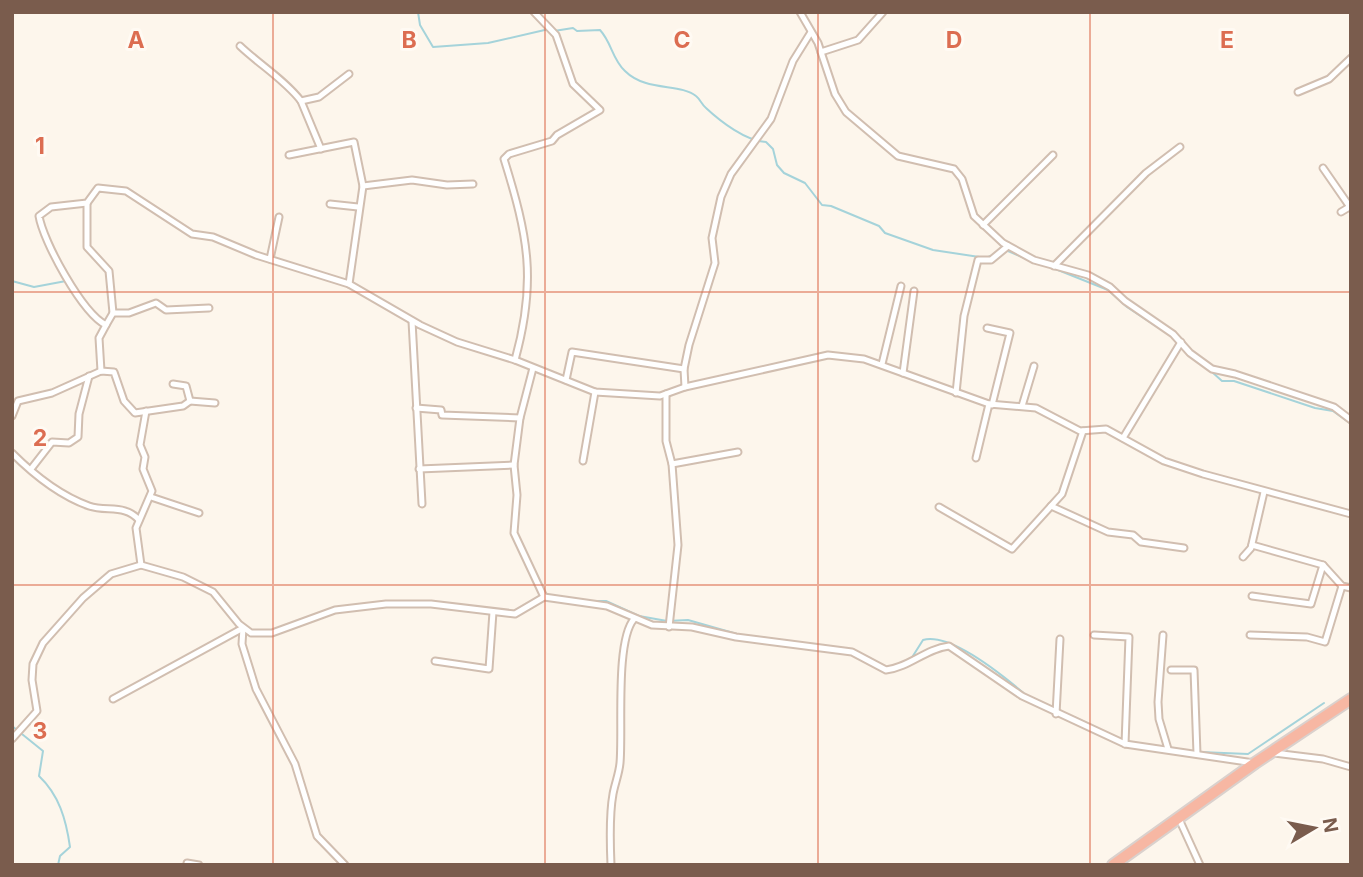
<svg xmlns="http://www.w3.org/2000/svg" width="1363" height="877" font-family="Inter,sans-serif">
<rect width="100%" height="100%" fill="#fdf6ec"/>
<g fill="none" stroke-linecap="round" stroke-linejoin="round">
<g stroke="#a5d3da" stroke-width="2">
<polyline points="418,12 420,25 433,47 488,43 549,29"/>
<path d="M 554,31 L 573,28 L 577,31 L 600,30 C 612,43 612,59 625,71 C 646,92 680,83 696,96 C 700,99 702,105 706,108 C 721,122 746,141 766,142 L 773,149 L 777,165 L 784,173 L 805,183 L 822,205 L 831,206 L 879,226 L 885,233 L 933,250 L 986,258 L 993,255"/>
<polyline points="1008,251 1031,261"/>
<polyline points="1053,268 1108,290 1127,307 1171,336"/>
<polyline points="12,281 34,287 66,281"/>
<polyline points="1212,372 1222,381 1234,381 1315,408 1333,411 1351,424"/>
<polyline points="588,601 606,601 639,616 667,621 688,620 737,634"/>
<polyline points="760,637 786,641"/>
<polyline points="860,653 886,667 893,666"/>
<path d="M 911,659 L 923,640 C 951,632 1006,678 1027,696"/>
<polyline points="1074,717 1119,739"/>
<path d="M 12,726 L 43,751 L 39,776 C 59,795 66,819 70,847 L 60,856 L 58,865"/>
<polyline points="1158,746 1184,750"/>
<polyline points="1200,752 1248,754 1324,703"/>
</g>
<defs>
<g id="street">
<polyline points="800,12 818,43 835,94 846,112 898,156 954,169 962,179 974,216 1003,243 1034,260 1088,275 1110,287 1125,301 1173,334 1190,353 1212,369 1235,374 1334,407 1351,420"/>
<path d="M 240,46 C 260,65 285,80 301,101 L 319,97 L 349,74"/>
<polyline points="821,52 858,40 883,12"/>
<polyline points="1298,92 1329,79 1351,58"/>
<polyline points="301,101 321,149"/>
<polyline points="289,155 354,142 363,186 349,284"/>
<polyline points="1323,168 1350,207"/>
<polyline points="363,186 412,180 447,185 473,184"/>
<polyline points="87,203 87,247 109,271 113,313"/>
<polyline points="330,204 358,207"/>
<polyline points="1341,212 1351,206"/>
<polyline points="983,225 1053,155"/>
<polyline points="270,259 279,217"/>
<polyline points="1054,266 1146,173 1180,147"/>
<polyline points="412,321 422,504"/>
<polyline points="106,325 113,313 129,313 156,303 166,310 209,308"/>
<polyline points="987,328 1010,333 992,405"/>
<path d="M 515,360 C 537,281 528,236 504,159 L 509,154 L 552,141 L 557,135 L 600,110 L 573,84 L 556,35 L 534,12"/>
<polyline points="882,364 901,286"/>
<polyline points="533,368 520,418 514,465 517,495 514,533 544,597"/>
<path d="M 101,371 L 99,338 L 106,325 C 82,313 43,241 39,216 L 51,207 L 87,203 L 98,188 L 126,191 L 192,234 L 213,237 L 256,255 L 349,284 L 420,325 L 457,342 L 515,360 L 595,392 L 660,396 L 685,387 L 828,355 L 864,359 L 989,404 L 1036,408 L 1080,431 L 1106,429 L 1164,461 L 1203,474 L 1351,514"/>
<polyline points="903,373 914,291"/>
<polyline points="566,380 572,352 684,369"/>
<polyline points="685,387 684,369 689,345 715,263 712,238 721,197 731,174 771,119 793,61 811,32"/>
<polyline points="956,393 964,316 978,260 991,260 1008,246"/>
<polyline points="666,394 666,441 672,464 678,545 669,627"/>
<polyline points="190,401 215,403"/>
<polyline points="1022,406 1034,366"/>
<polyline points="416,408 441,410 442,415 520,418"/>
<polyline points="12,416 18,401 52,393 101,371 114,372 124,401 135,413 183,406 190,401 186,386 173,384"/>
<polyline points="1123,438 1181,342"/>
<path d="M 12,453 C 33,474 61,496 89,506 C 107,512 125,504 139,520"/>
<polyline points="976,458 989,404"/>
<polyline points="583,461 595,392"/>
<polyline points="672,464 738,452"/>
<polyline points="31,469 52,442 69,443 78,437 79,414 89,376"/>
<polyline points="419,469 514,465"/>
<polyline points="151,497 199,513"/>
<polyline points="1051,506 1108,532 1133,535 1141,542 1184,548"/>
<polyline points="939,507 1012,549 1062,494 1083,431"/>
<polyline points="1252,545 1323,565 1342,586 1351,588"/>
<polyline points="1243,557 1251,548 1264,492"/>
<polyline points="141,565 136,528 152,491 143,469 145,457 140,445 146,411"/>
<polyline points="1252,596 1311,604 1323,565"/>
<polyline points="243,628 242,644 256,689 295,764 317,836 345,865"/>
<polyline points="1094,635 1129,637 1125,744"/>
<polyline points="1163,635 1158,702 1159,719 1168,749"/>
<polyline points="1250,635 1307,637 1325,642 1342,586"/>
<polyline points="435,661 489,669 493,612"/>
<polyline points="1171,670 1194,670 1197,754"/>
<polyline points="113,699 243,628"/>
<polyline points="1056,714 1060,639"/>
<path d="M 12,739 L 37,711 L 32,680 L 33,664 L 43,643 L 83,598 L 111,574 L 141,565 L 183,577 L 213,592 L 239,624 L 251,633 L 272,633 L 335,610 L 386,604 L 431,604 L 515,614 L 544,597 L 607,606 L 652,625 L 692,627 L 736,637 L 852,652 L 886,670 C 910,667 925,649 949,646 L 1022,696 L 1125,744 L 1254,763"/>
<polyline points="1274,753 1323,759 1351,767"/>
<polyline points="1179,819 1200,865"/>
<polyline points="187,863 199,865"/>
<path d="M 611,865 C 610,842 609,816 613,794 C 615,783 619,774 620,763 C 623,731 615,641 634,619"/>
</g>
<polyline id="highway" points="1113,865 1255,763 1351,699"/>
</defs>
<use href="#street" stroke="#d1beb0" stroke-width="9"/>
<use href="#highway" stroke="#dad1cd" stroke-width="14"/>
<use href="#street" stroke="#fff" stroke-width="5"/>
<use href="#highway" stroke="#f7b7a3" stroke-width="10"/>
</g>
<path fill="none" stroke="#dc6d51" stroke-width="2" stroke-opacity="0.55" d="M 273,12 L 273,865M 545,12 L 545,865M 818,12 L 818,865M 1090,12 L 1090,865M 12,292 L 1351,292M 12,585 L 1351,585"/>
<g font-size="23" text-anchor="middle" font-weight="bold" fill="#dc6d51" stroke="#fffaf3" stroke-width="6" stroke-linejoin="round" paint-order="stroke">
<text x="136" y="48">A</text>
<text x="409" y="48">B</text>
<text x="682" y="48">C</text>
<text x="954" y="48">D</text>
<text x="1227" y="48">E</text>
<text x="40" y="154">1</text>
<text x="40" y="446">2</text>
<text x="40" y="739">3</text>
</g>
<rect width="1363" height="877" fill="none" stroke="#7a5c4d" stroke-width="28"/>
<g transform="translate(1314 828) rotate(80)" stroke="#fffaf3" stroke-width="5" paint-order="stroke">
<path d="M0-5L12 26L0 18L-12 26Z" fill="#7a5c4d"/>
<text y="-10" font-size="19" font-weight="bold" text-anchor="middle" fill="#7a5c4d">N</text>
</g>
</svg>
